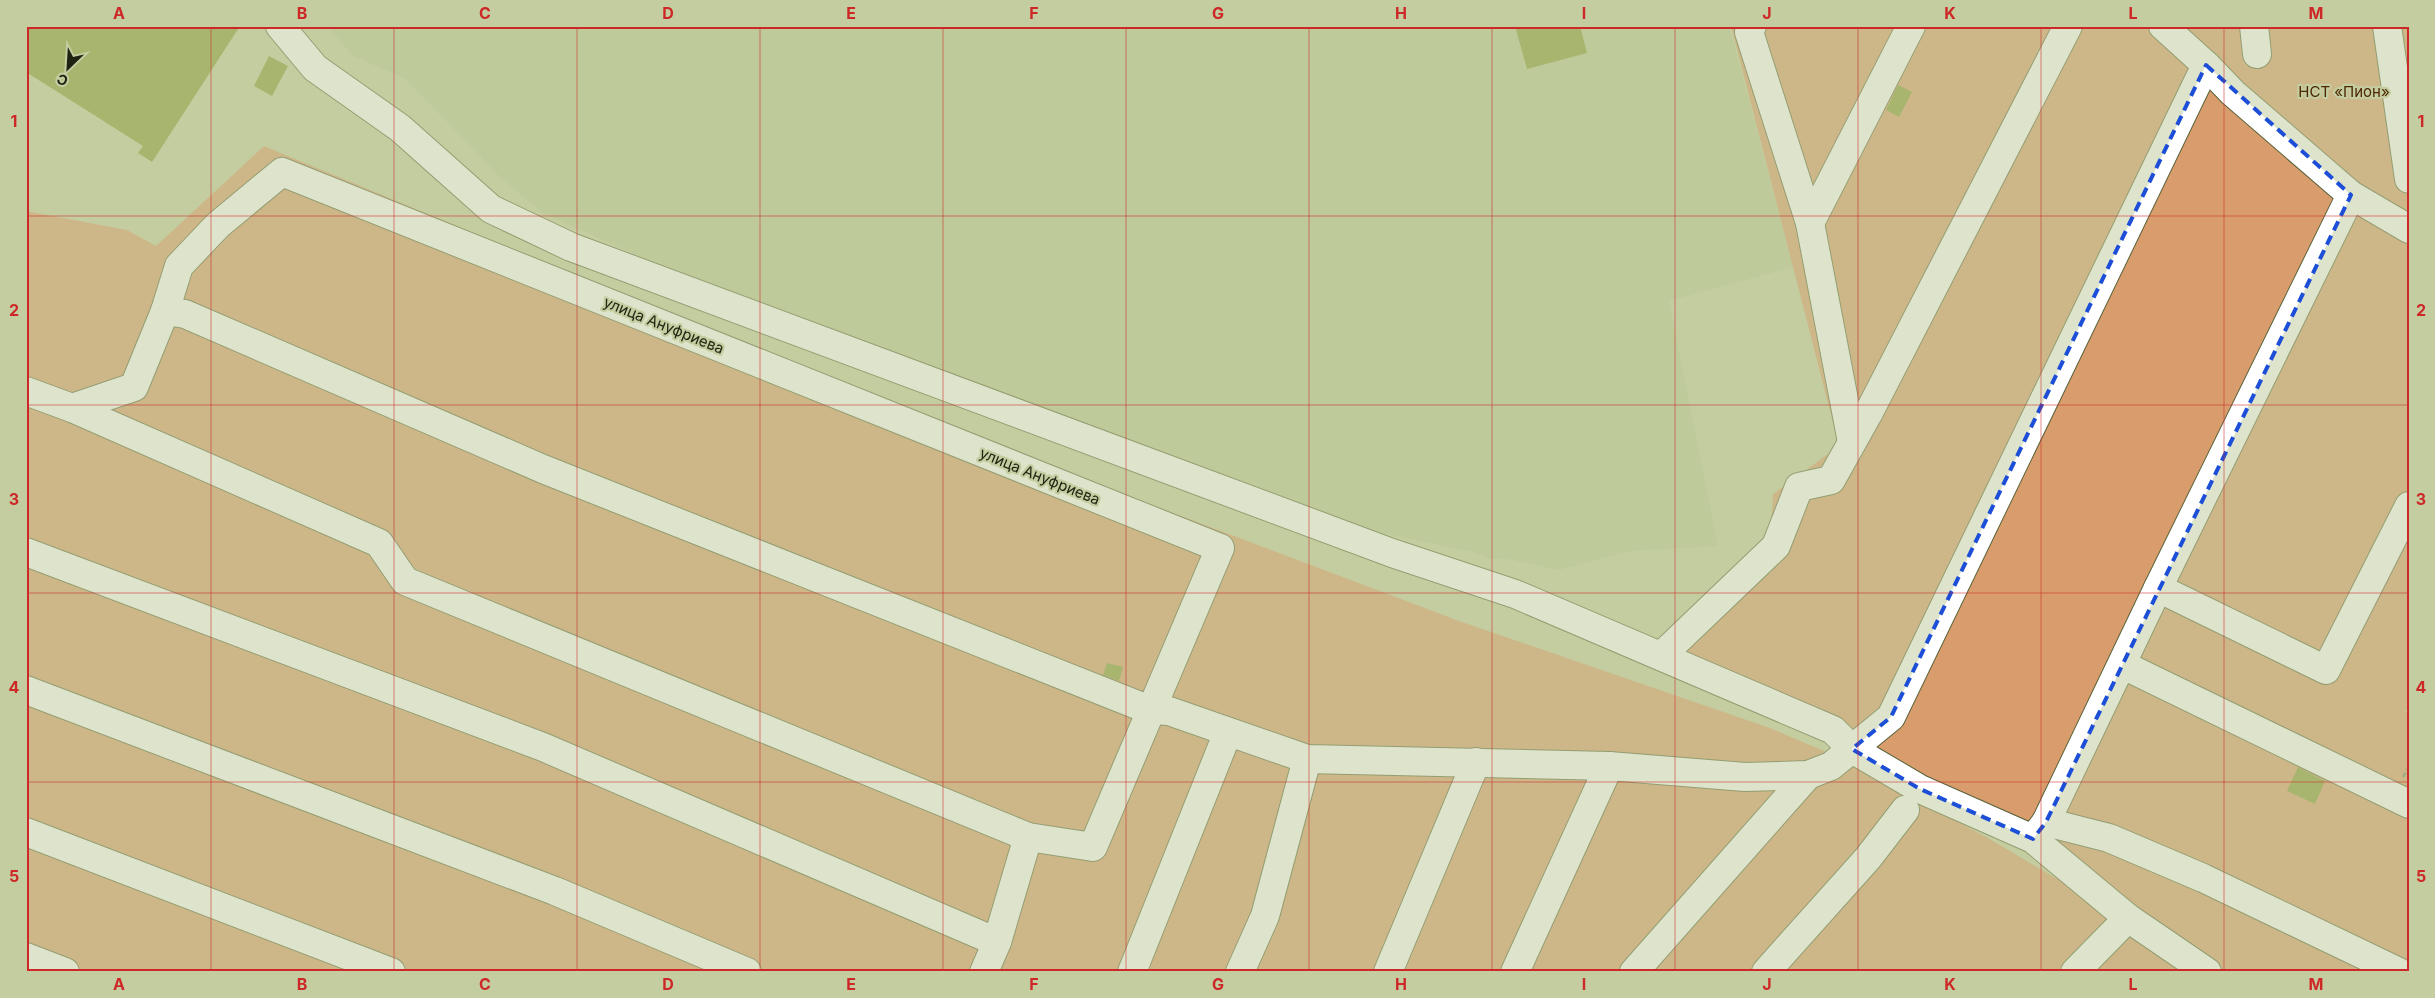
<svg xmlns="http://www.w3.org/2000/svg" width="2435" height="998" font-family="Inter,sans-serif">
<rect width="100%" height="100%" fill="#c3cda0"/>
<polygon fill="#b9c591" points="327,26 1729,26 1793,267 1669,301 1718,546 1630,551 1559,570 1503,558 1489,559 1473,552 1372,531 646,259 544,214 498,175 406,79 353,56"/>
<g fill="#d99c6d">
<polygon points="1731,26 2409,26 2409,711 2404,710 2409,714 2409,972 2223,972 2135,911 2013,814 1883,762 1680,653 1770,547 1773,494 1839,446"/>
<polygon points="264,146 898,409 1459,621 1770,728 1822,750 1988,838 2086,896 2195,972 26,972 26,211 127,230 156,246"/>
</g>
<g fill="#879833">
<polygon points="26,26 240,26 152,162 138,153 143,146 26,72"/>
<polygon points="1515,26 1580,26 1587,53 1527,69"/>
<polygon points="269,56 288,66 272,96 254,86"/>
<polygon points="1898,85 1912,92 1899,117 1886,110"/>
<polygon points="1107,663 1123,667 1119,681 1103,675"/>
<polygon points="2298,767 2325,781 2315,804 2287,791"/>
</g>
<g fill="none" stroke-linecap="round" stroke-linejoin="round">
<defs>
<g id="minor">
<polyline points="280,26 315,68 400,128 491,209 571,247 1392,553 1515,594 1833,730 1852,749 1920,789 2033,839 2128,918 2207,972"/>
<polyline points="1752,26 1749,32 1810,223 1852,442"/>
<polyline points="2163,26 2206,65 2233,93 2351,195 2409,229"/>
<polyline points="2254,26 2257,54"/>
<polyline points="2387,26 2409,179"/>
<polyline points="1810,223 1911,26"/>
<polyline points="26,391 72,408 134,387 165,311 185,314 543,469 1150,710 1169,711 1307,759 1609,766 1745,777 1808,775 1831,766 1891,717 2206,65"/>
<polyline points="72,408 379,543 405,581 1028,837 1093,847 1220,548 282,172 218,225 179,266 165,311"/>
<polyline points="26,552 543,747 997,942"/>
<polyline points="2158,588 2326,670 2409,506"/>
<polyline points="1661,656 1776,546 1799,487 1831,480 1868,414 2068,26"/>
<polyline points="2123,665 2409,804"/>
<polyline points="26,690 555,891 747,972"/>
<polyline points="2046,822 2109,838 2203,878 2399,972"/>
<polyline points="26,832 391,972"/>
<polyline points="2033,839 2046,822 2158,588 2351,195"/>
<polyline points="26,957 65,972"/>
<polyline points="984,972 997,942 1028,837"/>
<polyline points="1132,972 1228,732"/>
<polyline points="1240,972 1265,916 1307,759"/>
<polyline points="1388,972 1476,762"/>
<polyline points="1515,972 1609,766"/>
<polyline points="1634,972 1808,775"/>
<polyline points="1766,972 1868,858 1905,810"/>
<polyline points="2075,972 2128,918"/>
</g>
</defs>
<use href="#minor" stroke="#5a633a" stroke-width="30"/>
<polyline stroke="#7f8765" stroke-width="3" stroke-dasharray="5 2.5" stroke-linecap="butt" points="2403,777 2409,767"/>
<use href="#minor" stroke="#fff" stroke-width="28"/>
</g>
<path d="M0 0H2435V998H0ZM 2206,65 L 2351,195 L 2046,822 L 2033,839 L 1920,789 L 1852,749 L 1891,717 Z" fill="#c3cda0" fill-opacity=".55" fill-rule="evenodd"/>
<path fill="none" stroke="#1d4ed8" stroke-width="4" stroke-dasharray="10 6" stroke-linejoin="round" d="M 2206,65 L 2351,195 L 2046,822 L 2033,839 L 1920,789 L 1852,749 L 1891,717 Z"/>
<path fill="none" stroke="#cd2827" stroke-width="1" stroke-opacity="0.55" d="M 211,26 L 211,972M 394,26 L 394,972M 577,26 L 577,972M 760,26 L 760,972M 943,26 L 943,972M 1126,26 L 1126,972M 1309,26 L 1309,972M 1492,26 L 1492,972M 1675,26 L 1675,972M 1858,26 L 1858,972M 2041,26 L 2041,972M 2224,26 L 2224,972M 26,216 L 2409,216M 26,405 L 2409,405M 26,593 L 2409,593M 26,782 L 2409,782"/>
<g text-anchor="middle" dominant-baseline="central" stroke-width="4.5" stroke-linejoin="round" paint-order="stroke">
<g font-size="15" fill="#4e2701" stroke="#c3cda0">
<text x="2344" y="91">НСТ «Пион»</text>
</g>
<g font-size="15" fill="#1e2211" stroke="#c3cda0">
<text transform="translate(664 325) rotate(22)">улица Ануфриева</text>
<text transform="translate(1040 476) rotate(22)">улица Ануфриева</text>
</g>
</g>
<rect width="2435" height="998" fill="none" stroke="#c3cda0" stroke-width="55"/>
<g transform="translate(68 68) rotate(205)" stroke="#c3cda0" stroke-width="4" paint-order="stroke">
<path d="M0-4L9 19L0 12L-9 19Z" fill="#1e2211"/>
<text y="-8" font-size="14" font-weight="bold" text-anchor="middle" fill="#1e2211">С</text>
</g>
<rect x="28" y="28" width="2380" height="942" fill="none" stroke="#cd2827" stroke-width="2"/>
<g font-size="16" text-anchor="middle" font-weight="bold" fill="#cd2827">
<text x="119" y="19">A</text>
<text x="302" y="19">B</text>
<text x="485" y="19">C</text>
<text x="668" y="19">D</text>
<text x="851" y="19">E</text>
<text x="1034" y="19">F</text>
<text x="1218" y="19">G</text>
<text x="1401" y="19">H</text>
<text x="1584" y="19">I</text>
<text x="1767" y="19">J</text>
<text x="1950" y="19">K</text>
<text x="2133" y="19">L</text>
<text x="2316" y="19">M</text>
<text x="14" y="127">1</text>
<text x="2421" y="127">1</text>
<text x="14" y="316">2</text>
<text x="2421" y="316">2</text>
<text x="14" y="505">3</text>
<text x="2421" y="505">3</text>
<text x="14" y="693">4</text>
<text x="2421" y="693">4</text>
<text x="14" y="882">5</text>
<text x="2421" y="882">5</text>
<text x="119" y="990">A</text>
<text x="302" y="990">B</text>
<text x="485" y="990">C</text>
<text x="668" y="990">D</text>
<text x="851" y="990">E</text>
<text x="1034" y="990">F</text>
<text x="1218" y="990">G</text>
<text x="1401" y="990">H</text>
<text x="1584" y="990">I</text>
<text x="1767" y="990">J</text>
<text x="1950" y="990">K</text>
<text x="2133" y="990">L</text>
<text x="2316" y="990">M</text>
</g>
</svg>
